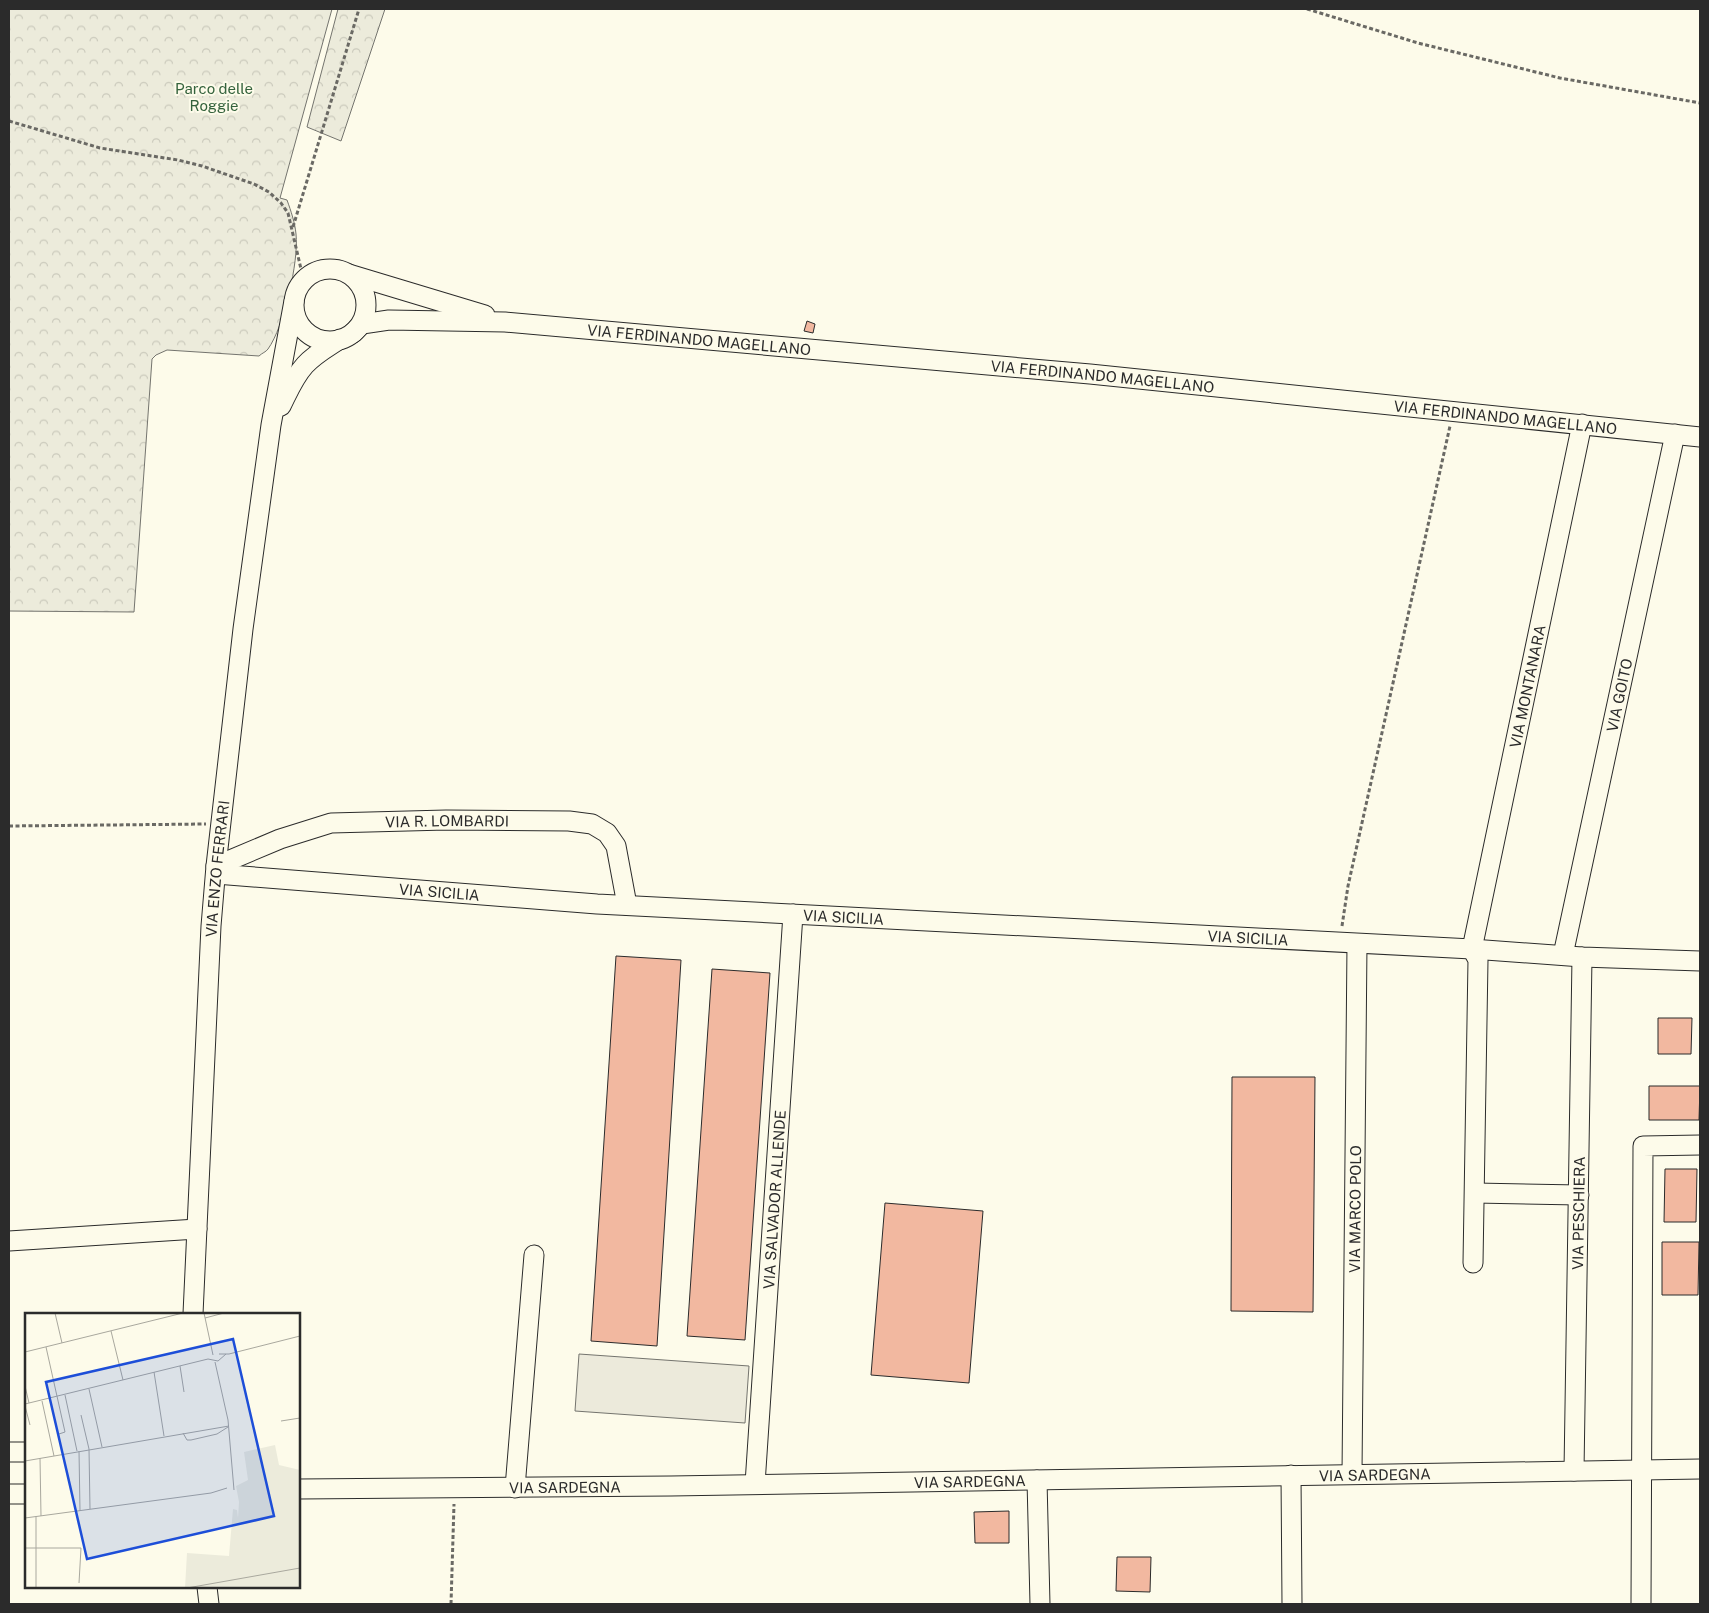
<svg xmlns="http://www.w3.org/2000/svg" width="1709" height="1613" font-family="'Public Sans',sans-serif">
<defs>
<pattern id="forest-crowns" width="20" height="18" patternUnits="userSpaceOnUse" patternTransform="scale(1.25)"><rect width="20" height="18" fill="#ecebdb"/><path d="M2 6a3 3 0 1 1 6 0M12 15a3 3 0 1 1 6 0" fill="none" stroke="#cbcabc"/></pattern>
</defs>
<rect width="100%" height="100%" fill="#fdfbea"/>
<g fill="url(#forest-crowns)" stroke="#74746e">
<path d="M 9,9 L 332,9 L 280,198 L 287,200 C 291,211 295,223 296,234 C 299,261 284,327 268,349 C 266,352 262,353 259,356 L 167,350 L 156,355 L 152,359 L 134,612 L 9,611 Z"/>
<polygon points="338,9 385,9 341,141 307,127"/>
</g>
<polygon fill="#eceadb" stroke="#74746e" points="579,1354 749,1366 745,1423 575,1411"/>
<g fill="#f2b8a0" stroke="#2b2b2b">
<polygon points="807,321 815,324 813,333 804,331"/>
<polygon points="616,956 681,960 657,1346 591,1341"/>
<polygon points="712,969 770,973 745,1340 687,1336"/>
<polygon points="1658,1018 1692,1018 1691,1054 1658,1054"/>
<polygon points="1232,1077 1315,1077 1313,1312 1231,1311"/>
<polygon points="1649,1086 1700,1086 1699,1120 1649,1120"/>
<polygon points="1665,1169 1697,1169 1696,1222 1664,1222"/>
<polygon points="885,1203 983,1211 969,1383 871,1375"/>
<polygon points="1662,1242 1699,1242 1698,1295 1662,1295"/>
<polygon points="1009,1511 1009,1543 975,1543 974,1512"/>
<polygon points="1117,1557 1151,1557 1150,1592 1116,1591"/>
</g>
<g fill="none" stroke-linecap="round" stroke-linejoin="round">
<defs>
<g id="minor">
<circle cx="330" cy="305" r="36"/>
<polyline points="349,274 485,315"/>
<path id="s1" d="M 353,333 L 362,324 L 389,320 L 505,322 L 1090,374 L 1700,437"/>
<path d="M 281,406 C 288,392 294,377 305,365 C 315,354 328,347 340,339"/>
<path id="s2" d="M 216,866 L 280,839 L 331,823 L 446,820 L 569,821 L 592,824 L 607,833 L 616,846 L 627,905"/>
<path id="s3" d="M 216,874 L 597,904 L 1472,949 L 1582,957 L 1700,961"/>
<path id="s4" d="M 1563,955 L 1675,434"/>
<polyline points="1475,1193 1579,1195"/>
<polyline points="9,1241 197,1229"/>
<path id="s5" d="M 1473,1263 L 1478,960 L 1472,949 L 1582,424"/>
<path id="s6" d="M 193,1314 L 211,926 L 216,866 L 243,629 L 271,425 L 294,301"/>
<polyline points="9,1452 26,1452"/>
<path id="s7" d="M 1574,1471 L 1582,957"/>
<path id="s8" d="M 1352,1474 L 1357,944"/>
<polyline points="1291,1475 1292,1603"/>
<polyline points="1037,1480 1040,1604"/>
<path id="s9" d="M 755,1484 L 793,914"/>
<polyline points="515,1488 534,1255"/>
<path id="s10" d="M 299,1489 L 671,1486 L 1700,1469"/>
<polyline points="9,1494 26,1494"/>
<polyline points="207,1587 209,1604"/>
<polyline points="1641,1604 1643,1146 1700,1145"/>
</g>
</defs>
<use href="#minor" stroke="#2b2b2b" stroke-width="21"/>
<g stroke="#6a6964" stroke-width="3" stroke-dasharray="4 2.5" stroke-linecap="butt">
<polyline points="1307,9 1418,43 1560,78 1700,103"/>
<polyline points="9,121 100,148 178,160 202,166 254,184 269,192 281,203 288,213 301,269 307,277"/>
<polyline points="293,227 359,9"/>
<polyline points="9,826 206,824"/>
<polyline points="1342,926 1348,886 1450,426"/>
<polyline points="451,1604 454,1504"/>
</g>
<use href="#minor" stroke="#fdfbea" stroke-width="19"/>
</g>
<g text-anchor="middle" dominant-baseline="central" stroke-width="4" stroke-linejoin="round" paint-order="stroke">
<g font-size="15" fill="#34623c" stroke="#fdfbea">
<text x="214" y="88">Parco delle<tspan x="214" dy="17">Roggie</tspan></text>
</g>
<g font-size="15" fill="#2b2b2b" stroke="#fdfbea">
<text stroke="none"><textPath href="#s1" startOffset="351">VIA FERDINANDO MAGELLANO</textPath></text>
<text stroke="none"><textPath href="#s1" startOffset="756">VIA FERDINANDO MAGELLANO</textPath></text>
<text stroke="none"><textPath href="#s1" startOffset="1161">VIA FERDINANDO MAGELLANO</textPath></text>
<text stroke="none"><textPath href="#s5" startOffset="584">VIA MONTANARA</textPath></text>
<text stroke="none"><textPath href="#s4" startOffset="266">VIA GOITO</textPath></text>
<text stroke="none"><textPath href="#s2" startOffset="239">VIA R. LOMBARDI</textPath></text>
<text stroke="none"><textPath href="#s6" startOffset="446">VIA ENZO FERRARI</textPath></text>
<text stroke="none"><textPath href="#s3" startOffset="224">VIA SICILIA</textPath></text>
<text stroke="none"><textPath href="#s3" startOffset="629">VIA SICILIA</textPath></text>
<text stroke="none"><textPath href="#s3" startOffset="1034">VIA SICILIA</textPath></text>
<text stroke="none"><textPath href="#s9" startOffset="285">VIA SALVADOR ALLENDE</textPath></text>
<text stroke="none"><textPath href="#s8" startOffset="265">VIA MARCO POLO</textPath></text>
<text stroke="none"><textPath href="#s7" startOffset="258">VIA PESCHIERA</textPath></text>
<text stroke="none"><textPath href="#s10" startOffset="1076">VIA SARDEGNA</textPath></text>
<text stroke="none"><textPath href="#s10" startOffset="671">VIA SARDEGNA</textPath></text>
<text stroke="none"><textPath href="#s10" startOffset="266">VIA SARDEGNA</textPath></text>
</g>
</g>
<g transform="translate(25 1313)">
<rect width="275" height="275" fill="#fdfbea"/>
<path d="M 250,132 L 254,152 L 275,157 L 275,275 L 160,275 L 162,240 L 204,243 L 208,196 L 212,197 L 213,205 L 214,189 L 211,173 L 223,167 L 219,139 Z" fill="#ecebdb"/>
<path fill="none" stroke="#a9a89e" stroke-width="1" d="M 30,0 L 37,30M 179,0 L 188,42M 180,5 L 199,0M 86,18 L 98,67M 21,34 L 40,119 L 34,121M 0,39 L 158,0M 194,41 L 204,41 L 275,23M 190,49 L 203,107 L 209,177M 155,53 L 159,79M 129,59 L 139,123M 0,73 L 4,90M 64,76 L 77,134M 40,82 L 52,138M 17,88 L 29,143M 0,91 L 183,46 L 193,48 L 201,41M 0,93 L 5,112M 56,102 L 64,136 L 65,196M 256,108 L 275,105M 158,120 L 162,127 L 166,127 L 192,121 L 203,114M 54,138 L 55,198M 15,145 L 16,203M 0,148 L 204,113M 0,205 L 186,180 L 202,175M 0,235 L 56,235 L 54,270M 11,275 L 11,203M 162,275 L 275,255"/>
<path fill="#1d4ed8" fill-opacity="0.15" stroke="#1d4ed8" stroke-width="2.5" d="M 208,26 L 249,203 L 62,246 L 21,69 Z"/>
<rect width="275" height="275" fill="none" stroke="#2b2b2b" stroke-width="2.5"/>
</g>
<rect width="1709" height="1613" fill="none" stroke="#2b2b2b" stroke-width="20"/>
</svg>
